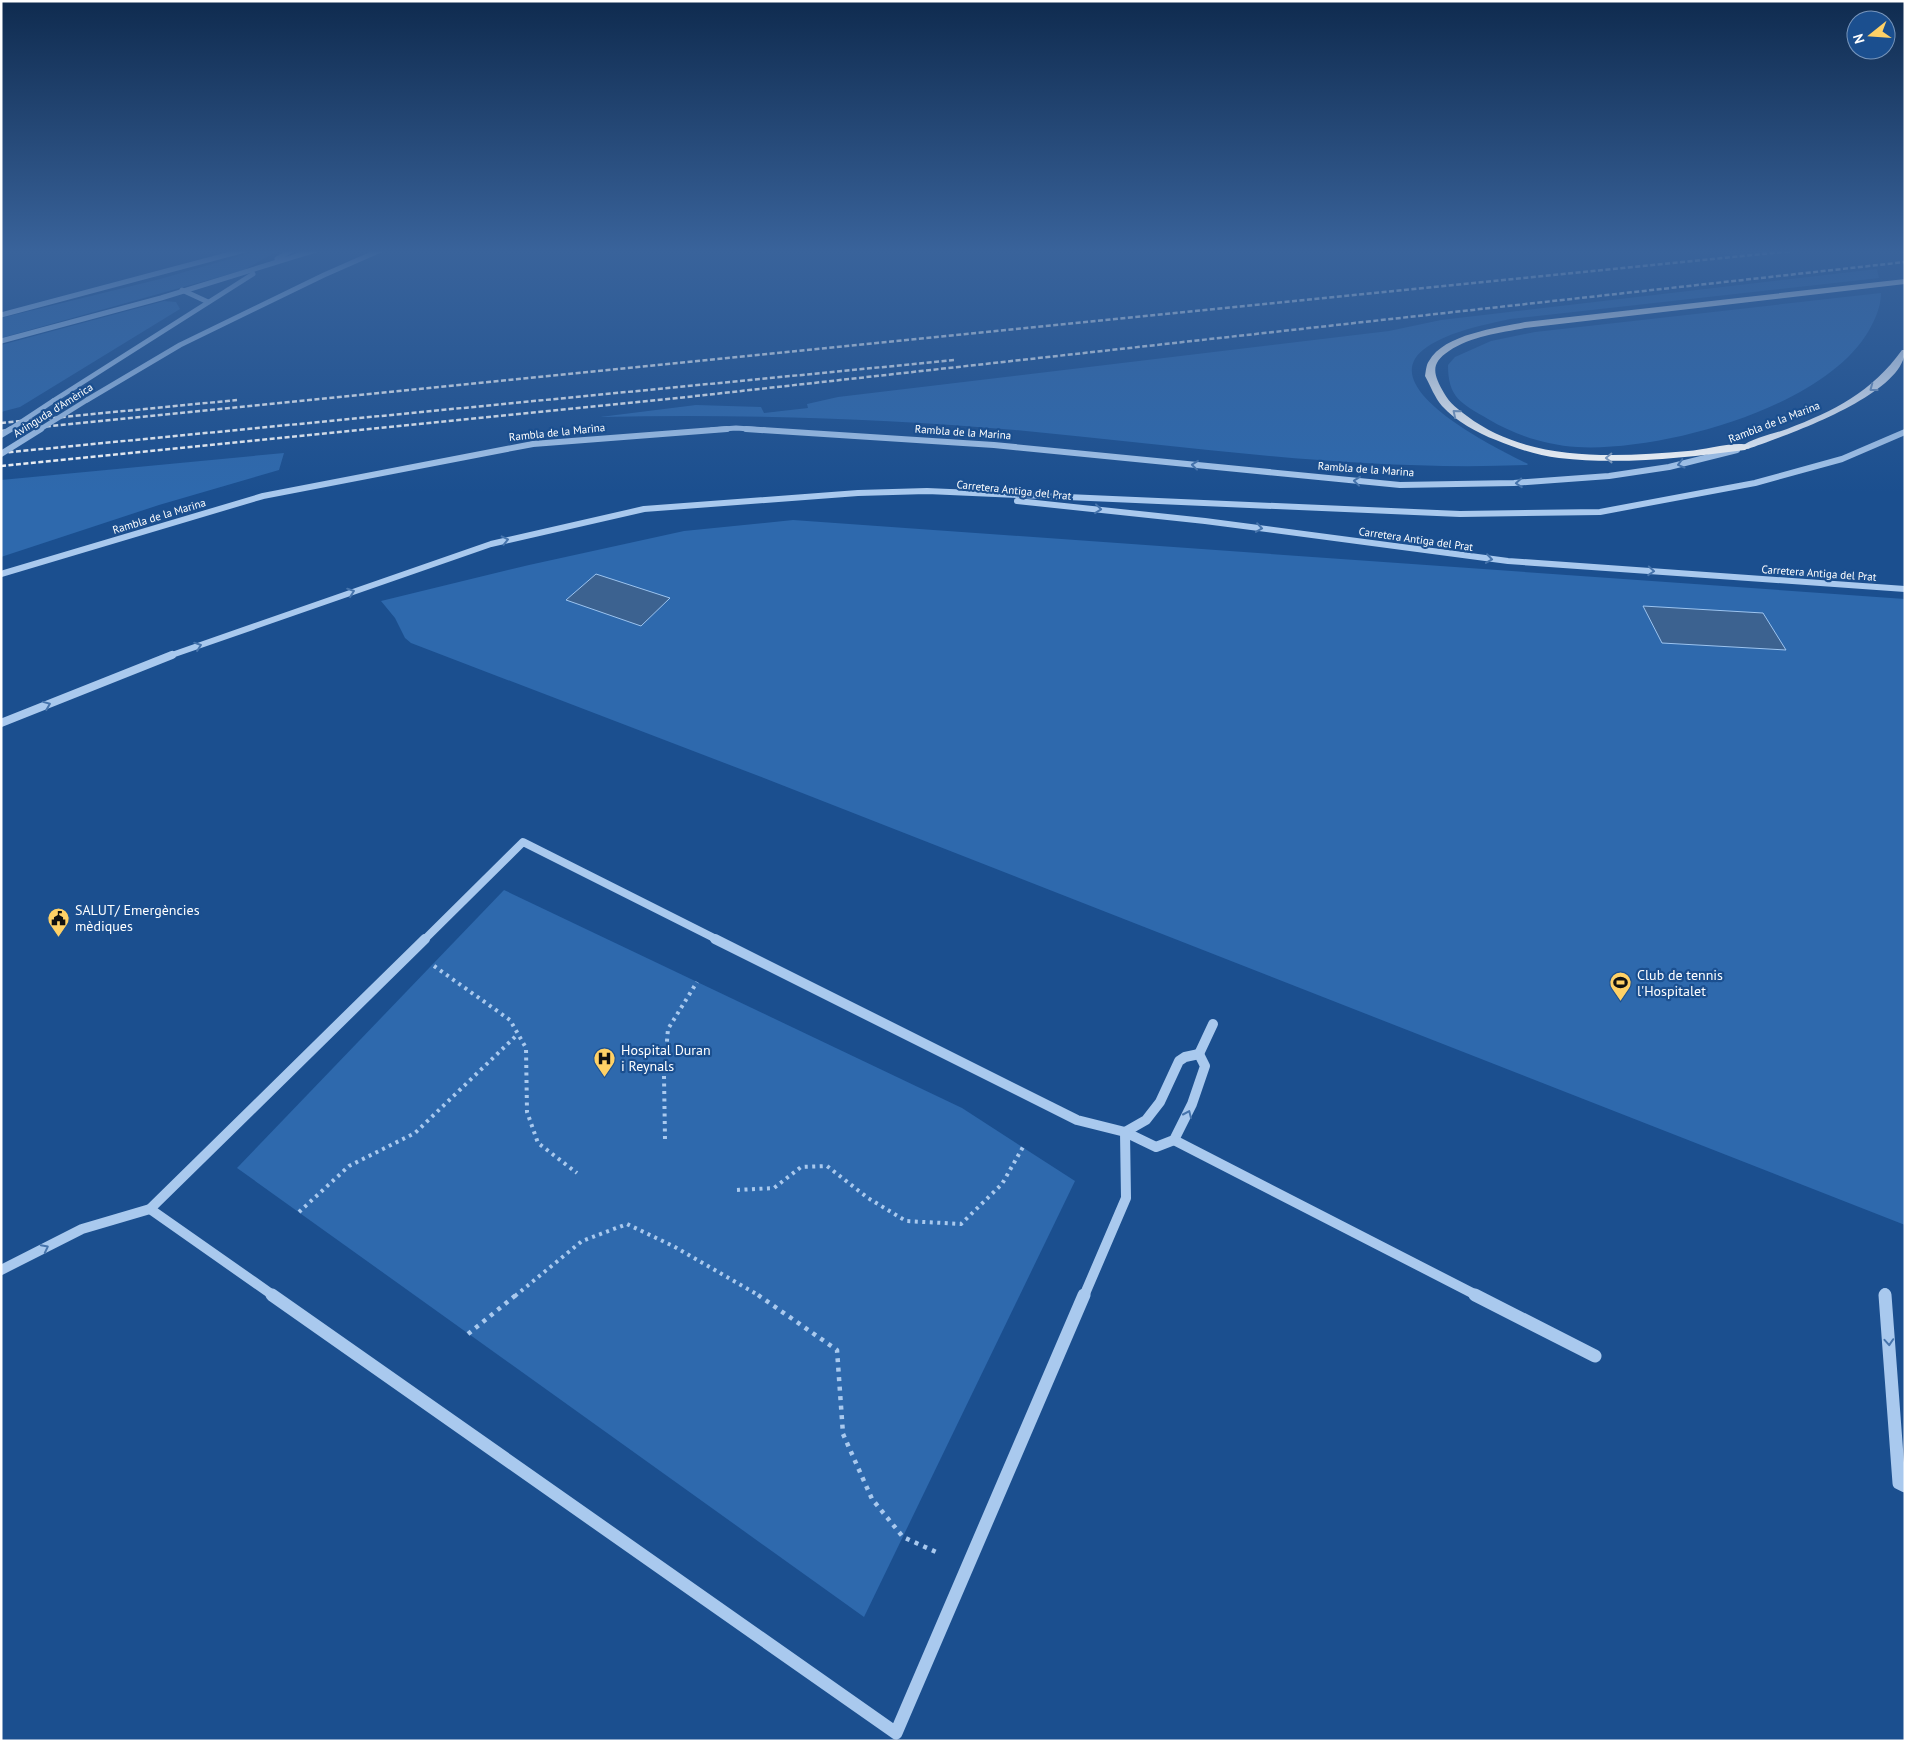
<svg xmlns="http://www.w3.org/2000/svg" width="1906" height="1742" font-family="'PT Sans',sans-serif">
<rect width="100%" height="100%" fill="#1b4f8f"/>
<g fill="#2e69ad">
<polygon points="264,249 281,249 244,270 1,338 1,318 160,279"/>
<path d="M 1877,269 L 1879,278 L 1510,319 C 1483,325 1451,331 1427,347 C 1367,387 1502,451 1528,464 L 1527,465 C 1355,472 1186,446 1015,430 C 877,418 739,414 600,417 L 696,405 L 761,407 L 764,413 L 808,408 L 807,404 L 838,397 L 1389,331 L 1441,320 Z"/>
<path d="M 1881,293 C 1881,307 1875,320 1868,332 C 1823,408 1661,452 1577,447 C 1545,445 1515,435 1488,419 C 1461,403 1448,398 1448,365 L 1455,357 L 1491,341 L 1535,332 Z"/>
<polygon points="164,301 176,302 180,309 20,407 1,412 1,345"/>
<polygon points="284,453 279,470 159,505 1,557 1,480"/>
<polygon points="793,520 1905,599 1905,1225 769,780 411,643 405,638 395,618 381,601 529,565 684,531"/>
<polygon points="504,890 962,1108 1075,1181 864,1617 237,1168"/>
</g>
<g fill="#3c6290" stroke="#9cc4f0">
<polygon points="596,574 670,598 641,626 566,600"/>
<polygon points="1643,606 1763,613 1786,650 1662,643"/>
</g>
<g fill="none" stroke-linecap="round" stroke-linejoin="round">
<g stroke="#a9c9ee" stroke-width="4" stroke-dasharray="3 4.5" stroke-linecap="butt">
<polyline points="434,966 510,1020 526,1048 527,1112 538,1143 577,1173"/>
<polyline points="665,1139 664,1076 668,1029 697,982"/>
<polyline points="737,1190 774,1188 801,1167 827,1166 868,1198 906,1221 961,1224 1002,1184 1023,1147"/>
<polyline points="299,1212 349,1166 415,1133 518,1034"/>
<polyline points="515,1296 582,1241 627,1224 673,1246 760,1296"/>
</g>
<g stroke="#a9c9ee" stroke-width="4.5" stroke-dasharray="4 5.5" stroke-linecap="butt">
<polyline points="758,1295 837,1350 843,1434 872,1499 903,1537 936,1552"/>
<polyline points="468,1334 516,1295"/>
</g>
<g stroke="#a9c9ee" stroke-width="5">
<polyline points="277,259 294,249"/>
<polyline points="182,290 208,302"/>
<polyline points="1,315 249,249"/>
<polyline points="1,341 161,298 319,249"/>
<polyline points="87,400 180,345 324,275 383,249"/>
<polyline points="53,401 253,274"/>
<polyline points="711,430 736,428 765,430"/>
</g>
<g stroke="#a9c9ee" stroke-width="6">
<polyline points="746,429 994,445 1400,485 1514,483 1609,476 1669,467 1737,450"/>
<polyline points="1017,501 1205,521 1508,561 1905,589"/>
<polyline points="1,574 263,496 533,444 727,429"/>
<polyline points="169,656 491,544 644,509 858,493 927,491 1460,514 1600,512 1755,483 1842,459 1905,432"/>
</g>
<g stroke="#a9c9ee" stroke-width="8">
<polyline points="1,723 172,655"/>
<polyline points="424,940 523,842 718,940"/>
</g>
<g stroke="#a9c9ee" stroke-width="10">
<polyline points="715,939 1077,1120 1125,1132 1156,1147 1174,1140 1192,1104 1205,1066 1199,1054"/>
<polyline points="1199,1054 1213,1024"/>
<polyline points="1125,1132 1146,1120 1160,1102 1179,1061 1185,1057 1199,1054"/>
<polyline points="1174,1140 1478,1296"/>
<polyline points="150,1209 274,1296"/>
<polyline points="1,1270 82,1229 150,1209 425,939"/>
<polyline points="1885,1293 1885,1296"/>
<polyline points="1084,1296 1126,1198 1125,1132"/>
</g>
<g stroke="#a9c9ee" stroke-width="13">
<polyline points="272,1295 896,1733 1084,1295"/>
<polyline points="1475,1295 1595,1356"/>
<polyline points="1885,1295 1899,1483 1905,1486"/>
</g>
<g fill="#f0f6ff" fill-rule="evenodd">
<polygon points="1901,249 1905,249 1905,254 1903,253"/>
<path d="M 1902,350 L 1905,350 C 1905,395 1784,436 1748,449 L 1741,447 C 1752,438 1773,434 1787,429 C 1834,411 1872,392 1902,350 Z"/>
</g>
<path fill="#fff" fill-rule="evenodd" d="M 1905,279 L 1905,284 L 1525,328 C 1500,333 1471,336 1449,351 C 1429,364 1434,375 1444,393 C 1450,404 1458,409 1467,416 C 1529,463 1616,457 1688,451 C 1705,450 1733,441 1749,445 L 1750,447 L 1745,450 C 1684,458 1620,465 1559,458 C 1538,456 1516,448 1496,440 C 1477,433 1456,421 1442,406 C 1435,398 1430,385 1425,376 C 1426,371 1426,365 1429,361 C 1444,334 1497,328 1525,322 Z"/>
<g stroke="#fff" stroke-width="2.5" stroke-dasharray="5 2.5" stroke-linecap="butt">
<polyline points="1,423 237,400"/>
<polyline points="1,431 1813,249"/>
<polyline points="1,453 955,360"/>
<polyline points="1,466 687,397 1905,262"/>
</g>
<g stroke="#a9c9ee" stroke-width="5">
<polyline points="9,430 53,401"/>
<polyline points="39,430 87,400"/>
</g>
<g stroke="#a9c9ee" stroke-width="6">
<polyline points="1,435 11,429"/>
<polyline points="1,454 41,429"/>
</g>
</g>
<defs><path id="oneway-chevron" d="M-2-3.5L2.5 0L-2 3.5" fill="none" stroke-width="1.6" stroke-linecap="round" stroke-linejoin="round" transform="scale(1.25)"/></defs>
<use stroke="#7b9ac1" href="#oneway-chevron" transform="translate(1873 388) rotate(143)"/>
<g stroke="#829ec1">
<use href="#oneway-chevron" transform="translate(1456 413) rotate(-141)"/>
<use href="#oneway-chevron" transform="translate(1609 458) rotate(179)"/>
</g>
<g stroke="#4674ac">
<use href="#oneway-chevron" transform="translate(1681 464) rotate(165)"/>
<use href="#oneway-chevron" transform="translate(1195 465) rotate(-174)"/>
<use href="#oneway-chevron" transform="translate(1357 481) rotate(-174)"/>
<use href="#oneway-chevron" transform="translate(1519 483) rotate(176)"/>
<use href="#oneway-chevron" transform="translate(1098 509) rotate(6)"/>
<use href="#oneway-chevron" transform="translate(1259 528) rotate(8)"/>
<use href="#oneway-chevron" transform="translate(505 540) rotate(-13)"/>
<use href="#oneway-chevron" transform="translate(1489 559) rotate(8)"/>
<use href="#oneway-chevron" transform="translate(1651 571) rotate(4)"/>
<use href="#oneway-chevron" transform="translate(351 592) rotate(-19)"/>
<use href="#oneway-chevron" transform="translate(198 646) rotate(-19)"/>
<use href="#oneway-chevron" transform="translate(47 705) rotate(-22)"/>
<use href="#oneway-chevron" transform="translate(1188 1114) rotate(-66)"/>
<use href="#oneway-chevron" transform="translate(45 1248) rotate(-27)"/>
<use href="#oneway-chevron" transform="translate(1889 1342) rotate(86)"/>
</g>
<linearGradient id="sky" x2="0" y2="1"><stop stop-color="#0f2b4f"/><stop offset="0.51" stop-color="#39639b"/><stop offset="1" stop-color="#39639b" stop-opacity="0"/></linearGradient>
<rect width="1906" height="493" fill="url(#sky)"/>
<defs>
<symbol id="civic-pin" viewBox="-11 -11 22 30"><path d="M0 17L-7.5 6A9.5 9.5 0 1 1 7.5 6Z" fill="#ffd166" stroke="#1b4f8f"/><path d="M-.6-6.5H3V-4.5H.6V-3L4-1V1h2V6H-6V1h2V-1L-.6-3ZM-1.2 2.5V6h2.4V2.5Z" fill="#111"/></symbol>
<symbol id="stadium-pin" viewBox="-11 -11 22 30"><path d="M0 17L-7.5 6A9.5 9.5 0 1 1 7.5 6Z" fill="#ffd166" stroke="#1b4f8f"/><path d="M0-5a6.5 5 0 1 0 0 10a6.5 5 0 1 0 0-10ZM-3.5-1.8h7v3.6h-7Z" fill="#111"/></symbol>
<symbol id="hospital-pin" viewBox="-11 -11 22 30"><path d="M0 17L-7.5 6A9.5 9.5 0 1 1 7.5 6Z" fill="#ffd166" stroke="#1b4f8f"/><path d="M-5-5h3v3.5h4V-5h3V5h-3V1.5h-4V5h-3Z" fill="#111"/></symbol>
</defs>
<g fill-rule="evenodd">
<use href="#civic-pin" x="46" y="906" width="25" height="34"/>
<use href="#stadium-pin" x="1608" y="970" width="25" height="34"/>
<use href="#hospital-pin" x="592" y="1046" width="25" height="34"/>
</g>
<g text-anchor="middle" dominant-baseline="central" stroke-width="4.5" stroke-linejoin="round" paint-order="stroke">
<g font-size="11" fill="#fff" stroke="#1b4f8f">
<text transform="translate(53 410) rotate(-32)">Avinguda d'Amèrica</text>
<text transform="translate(1774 422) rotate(-21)">Rambla de la Marina</text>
<text transform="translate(557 432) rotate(-6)">Rambla de la Marina</text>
<text transform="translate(963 432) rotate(4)">Rambla de la Marina</text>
<text transform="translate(1366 469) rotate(4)">Rambla de la Marina</text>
<text transform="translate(1014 490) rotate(6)">Carretera Antiga del Prat</text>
<text transform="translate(159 516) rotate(-17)">Rambla de la Marina</text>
<text transform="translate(1416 539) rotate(8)">Carretera Antiga del Prat</text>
<text transform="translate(1819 573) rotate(4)">Carretera Antiga del Prat</text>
</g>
<g font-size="14" fill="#fff" stroke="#1b4f8f" text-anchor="start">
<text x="75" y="910">SALUT/ Emergències<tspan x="75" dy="16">mèdiques</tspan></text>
<text x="1637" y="975">Club de tennis<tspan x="1637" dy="16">l'Hospitalet</tspan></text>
<text x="621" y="1050">Hospital Duran<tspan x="621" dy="16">i Reynals</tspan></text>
</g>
</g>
<rect width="1906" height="1742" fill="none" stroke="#ffffff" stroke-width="5"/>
<g transform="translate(1871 35) rotate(253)"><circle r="24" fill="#1b4f8f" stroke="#7695bc"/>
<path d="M0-4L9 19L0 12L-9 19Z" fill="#ffd166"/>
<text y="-8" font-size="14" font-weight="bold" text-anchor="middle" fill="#ffffff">N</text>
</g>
</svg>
